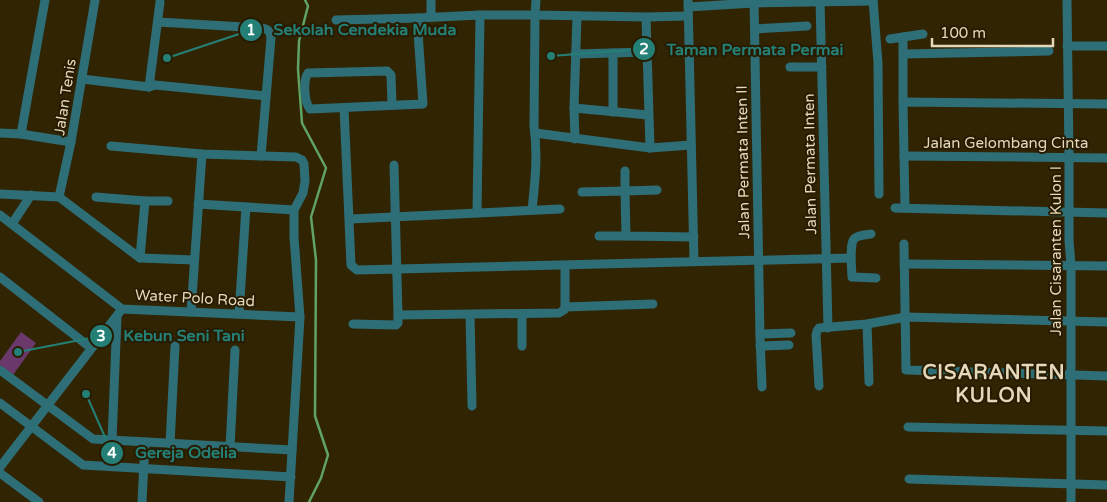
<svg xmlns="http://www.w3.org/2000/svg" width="1107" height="502" font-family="'Varela Round',sans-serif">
<rect width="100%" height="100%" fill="#312403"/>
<polygon fill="#6a386a" points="21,332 36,343 13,375 0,365 0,361"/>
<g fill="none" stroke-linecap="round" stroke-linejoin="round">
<polyline stroke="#60a363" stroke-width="2.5" points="305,0 308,6 299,41 298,69 302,123 326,168 311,217 316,260 315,416 328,455 321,478 309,502"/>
<g stroke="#2e6e77" stroke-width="9">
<polyline points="431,0 431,17"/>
<polyline points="536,0 535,15 646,17 688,16"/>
<polyline points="688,0 694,261"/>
<polyline points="754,0 760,337 762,387"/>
<polyline points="820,0 828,328"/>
<polyline points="873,0 878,63 879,194"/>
<polyline points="1067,0 1069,157 1069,240 1071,265 1071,502"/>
<polyline points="688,7 754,3 873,1"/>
<polyline points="646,17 650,148"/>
<polyline points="336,20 417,18"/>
<path d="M 158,22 L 260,28 C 268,29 270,30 271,38 L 261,156"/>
<polyline points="755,29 807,26"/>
<polyline points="903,37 903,102"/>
<polyline points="890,39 923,34"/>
<polyline points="1067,46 1107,46"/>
<polyline points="613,53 613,112"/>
<polyline points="575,54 647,52"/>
<polyline points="903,54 1049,51"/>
<polyline points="790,67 822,67"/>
<polyline points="82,79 149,87 155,85 266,96"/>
<polyline points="149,87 160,2"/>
<path d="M 392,105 L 391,75 L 387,71 L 308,73 C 303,80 304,102 310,109 L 423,104 L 417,18 L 480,15 L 535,15 L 534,126 C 538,155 535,182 532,210"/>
<path d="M 344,108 L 351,265 L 357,270 L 851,258 C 852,239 850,236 871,234"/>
<polyline points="574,108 648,115"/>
<polyline points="0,133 21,134 71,142"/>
<polyline points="535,133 650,148 691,145"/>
<polyline points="21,134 45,0"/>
<polyline points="575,139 574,108 577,16"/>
<polyline points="111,146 202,154 296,157 302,160 304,164 305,181 303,193 294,210 294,237 300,317 289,502"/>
<polyline points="904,156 1107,158"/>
<polyline points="394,165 398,315"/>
<polyline points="625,171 625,191 657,190"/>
<polyline points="582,192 625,191 626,236 694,237"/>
<polyline points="0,194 59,197 140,258 194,260"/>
<polyline points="59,197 71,142 95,0"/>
<polyline points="96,197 145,201 140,258"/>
<polyline points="145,201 168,201"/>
<polyline points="198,204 294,210"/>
<polyline points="895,208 1107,213"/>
<polyline points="905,208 903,102 1107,104"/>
<polyline points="477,213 480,15"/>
<polyline points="0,215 122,309 300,317"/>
<polyline points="350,219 560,209"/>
<polyline points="12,224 31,195"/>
<polyline points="599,236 626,236"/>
<polyline points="904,244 906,370 1107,376"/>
<polyline points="851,258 852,277 876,278"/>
<polyline points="904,264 1107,266"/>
<polyline points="0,277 91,348"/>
<polyline points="565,307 653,304"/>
<polyline points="191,312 202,154"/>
<polyline points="239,314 246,207"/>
<polyline points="522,314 522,346"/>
<polyline points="470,315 472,406"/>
<polyline points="353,324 396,325 398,323 398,315 559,313 564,310 565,307 565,266"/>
<polyline points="867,324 869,382"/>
<polyline points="760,334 791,333"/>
<polyline points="760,346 789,345"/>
<polyline points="0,370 93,439 292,450"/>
<polyline points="819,386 816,335 817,331 819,328 867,324 906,317 1107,322"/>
<polyline points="0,403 83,465 291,477"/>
<polyline points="908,427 1107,431"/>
<polyline points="112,440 117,317"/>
<polyline points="170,444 175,346"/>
<polyline points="230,447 235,350"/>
<polyline points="0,467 122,309"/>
<polyline points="0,473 39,502"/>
<polyline points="909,479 1107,485"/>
<polyline points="142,502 145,442"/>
</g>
</g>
<g text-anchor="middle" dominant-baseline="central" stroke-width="4" stroke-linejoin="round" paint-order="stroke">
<g font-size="15" fill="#e5d7b9" stroke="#271b00">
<text transform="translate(65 97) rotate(-81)">Jalan Tenis</text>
<text x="1006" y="143">Jalan Gelombang Cinta</text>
<text transform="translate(743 162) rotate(-91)">Jalan Permata Inten II</text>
<text transform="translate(810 164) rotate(-91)">Jalan Permata Inten</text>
<text transform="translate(1056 251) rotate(-90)">Jalan Cisaranten Kulon I</text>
<text transform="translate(195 298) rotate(3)">Water Polo Road</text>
</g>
<g font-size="20" font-weight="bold" letter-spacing="1" fill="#e5d7b9" stroke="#271b00">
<text x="994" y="373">CISARANTEN<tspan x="994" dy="23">KULON</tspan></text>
</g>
</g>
<path fill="none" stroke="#248076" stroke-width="2" d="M167 58L251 30M551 56L644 49M18 352L101 336M86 394L112 453"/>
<g fill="#248076" stroke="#271b00" stroke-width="2">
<circle cx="167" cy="58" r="5"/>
<circle cx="551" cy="56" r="5"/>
<circle cx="18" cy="352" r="5"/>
<circle cx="86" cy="394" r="5"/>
<circle cx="251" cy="30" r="12"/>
<circle cx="644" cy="49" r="12"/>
<circle cx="101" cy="336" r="12"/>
<circle cx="112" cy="453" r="12"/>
</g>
<g font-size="15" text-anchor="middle" font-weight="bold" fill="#fff">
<text x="251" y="35">1</text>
<text x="644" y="54">2</text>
<text x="101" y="341">3</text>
<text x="112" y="458">4</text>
</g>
<g font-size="16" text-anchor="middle" font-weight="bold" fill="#248076" stroke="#271b00" stroke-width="4" stroke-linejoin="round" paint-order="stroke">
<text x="365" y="35">Sekolah Cendekia Muda</text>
<text x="755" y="55">Taman Permata Permai</text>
<text x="184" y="341">Kebun Seni Tani</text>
<text x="186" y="458">Gereja Odelia</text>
</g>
<path d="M932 38v8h121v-8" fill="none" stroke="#e5d7b9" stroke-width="2.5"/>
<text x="940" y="38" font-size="15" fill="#e5d7b9" stroke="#271b00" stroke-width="4" paint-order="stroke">100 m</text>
</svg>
